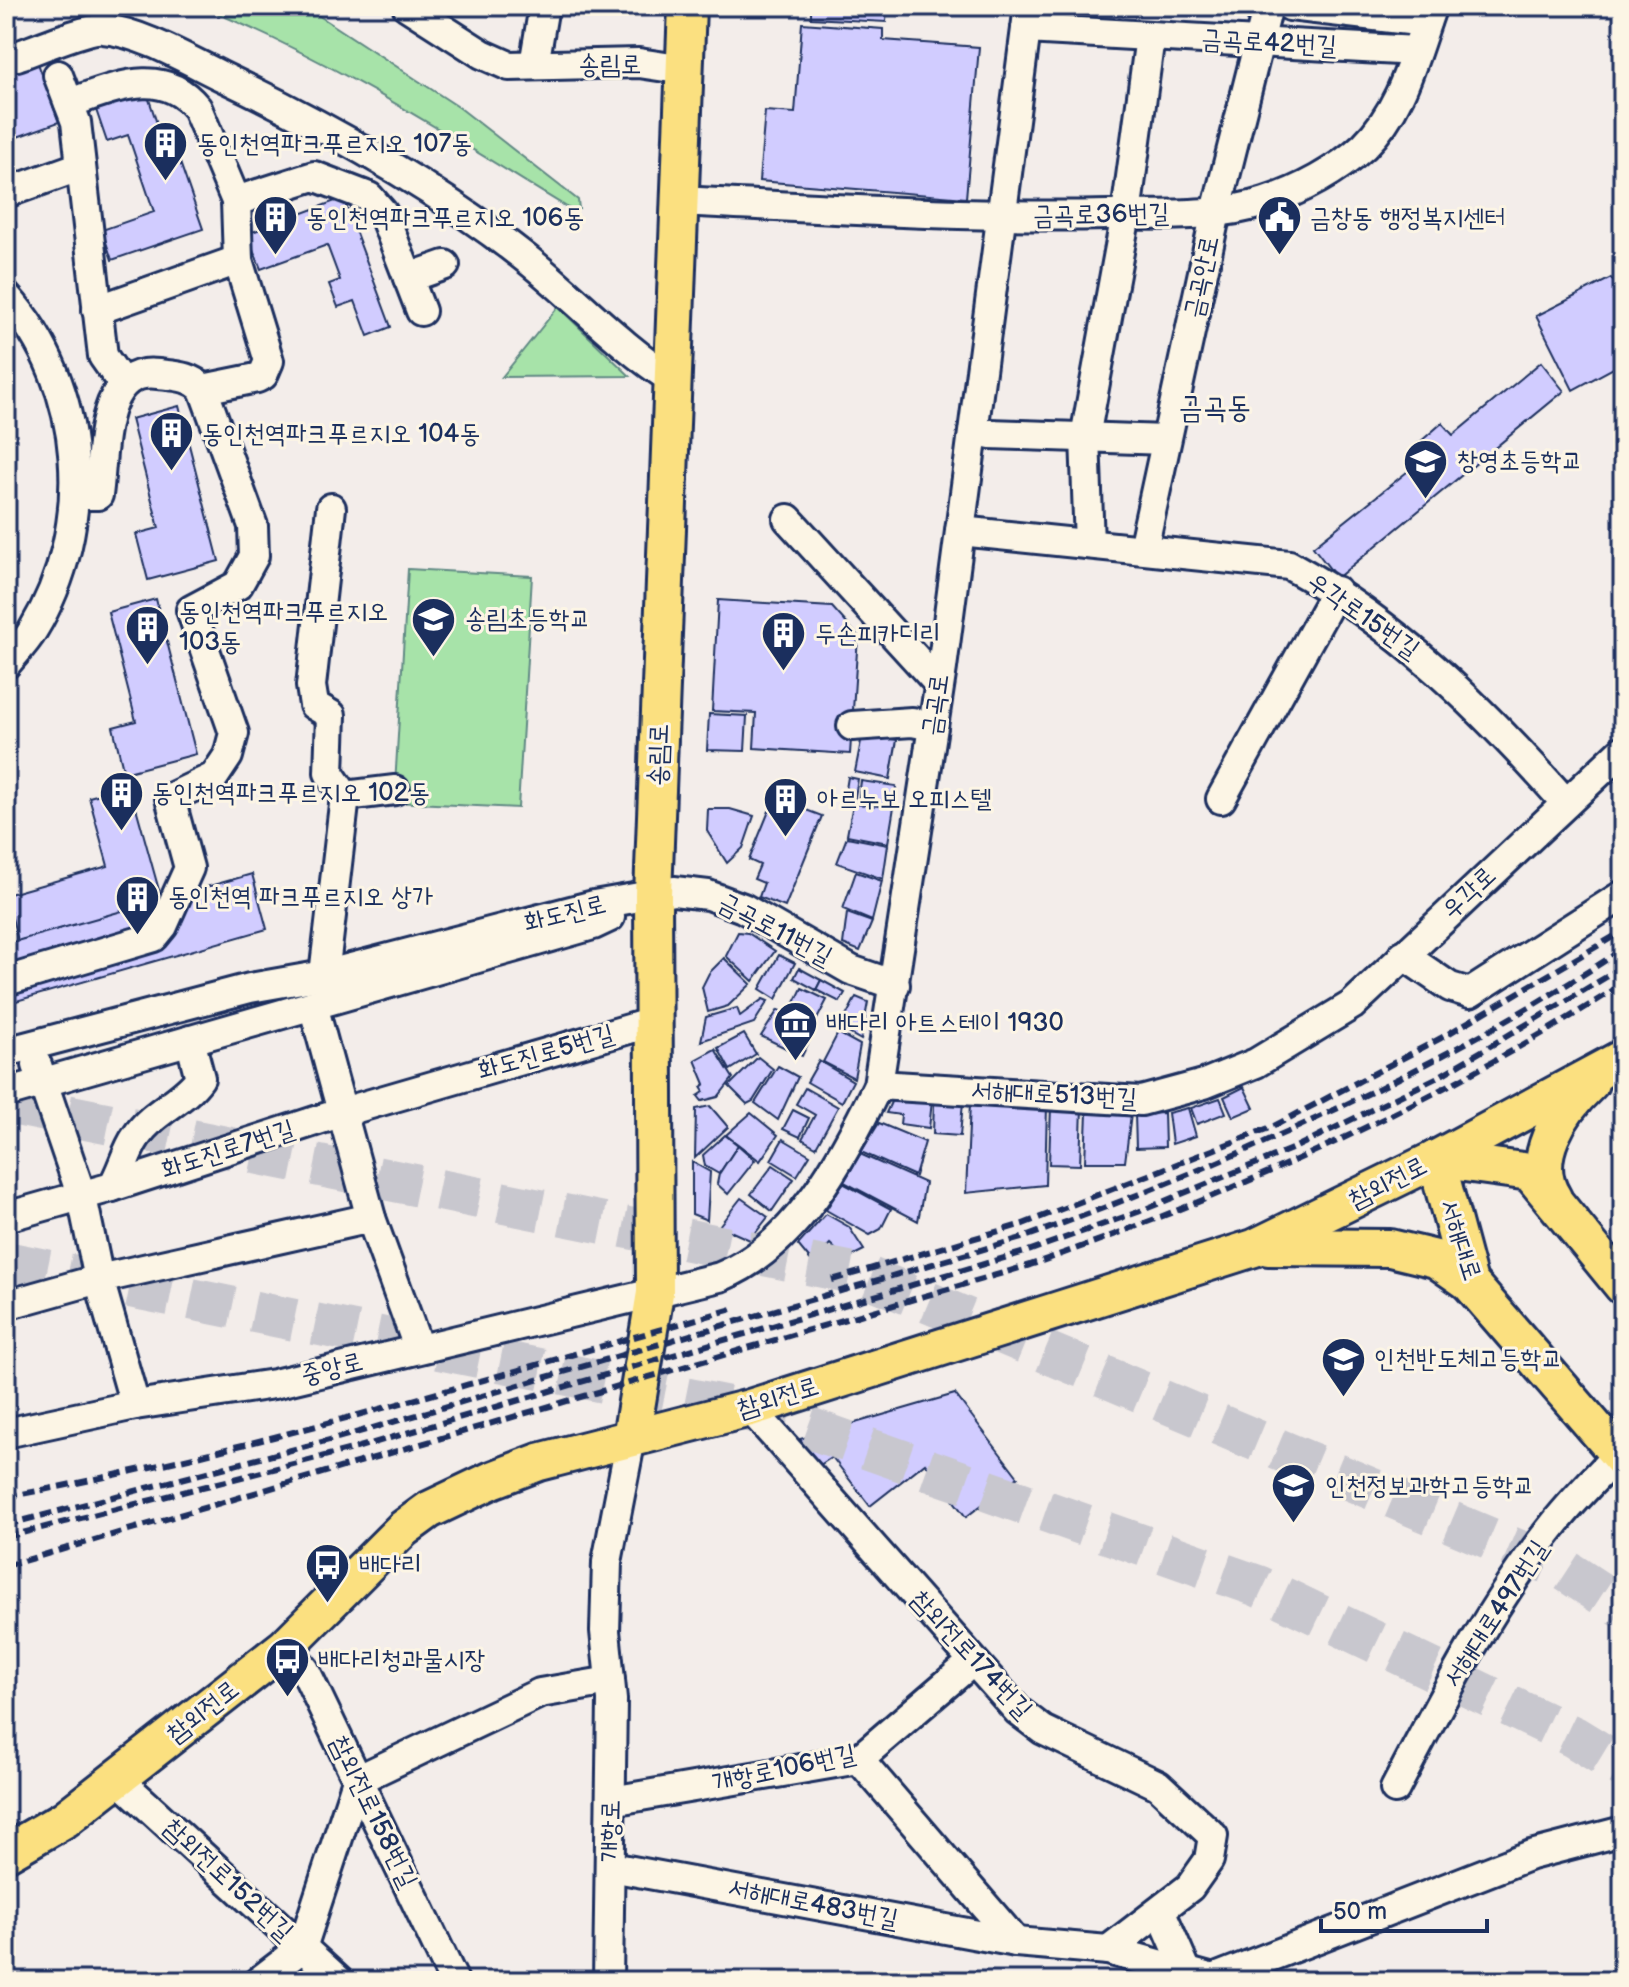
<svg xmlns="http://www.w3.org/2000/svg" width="1629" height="1987" font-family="'Balsamiq Sans','Poor Story',sans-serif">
<rect width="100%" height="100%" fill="#f3edea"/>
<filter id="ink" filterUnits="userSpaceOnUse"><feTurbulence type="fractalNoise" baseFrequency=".0125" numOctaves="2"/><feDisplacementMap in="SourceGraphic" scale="16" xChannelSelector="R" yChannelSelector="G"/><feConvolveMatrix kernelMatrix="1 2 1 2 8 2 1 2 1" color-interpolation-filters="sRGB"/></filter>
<g filter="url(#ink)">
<g fill="#a7e3a9" stroke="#618984" stroke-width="2">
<path d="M 199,6 L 304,6 L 460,108 L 578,200 L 579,209 L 570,209 C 450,136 330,58 199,6 Z"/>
<polygon points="558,307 630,376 502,377"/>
<polygon points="408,569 532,576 518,808 394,802"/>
</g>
<g fill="#d1ccff" stroke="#1b2f5e" stroke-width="2">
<polygon points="811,6 887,6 886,22 811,18"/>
<polygon points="802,23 883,29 883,40 979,47 966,198 759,181 765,111 795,113"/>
<polygon points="34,52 59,122 6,141 6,62"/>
<polygon points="145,87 167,154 176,151 203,229 112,260 102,230 154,212 128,135 107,142 94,104"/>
<polygon points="343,198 391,327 368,336 355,301 338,307 329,284 340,280 327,245 261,269 247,234"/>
<polygon points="1623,276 1623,363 1573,390 1536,316 1611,278 1613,281"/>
<polygon points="1541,362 1564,391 1337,578 1313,547 1422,460 1412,449 1442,423 1453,435"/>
<polygon points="179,406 219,561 148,580 136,534 159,528 131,419"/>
<polygon points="156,599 196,754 124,773 113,727 136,721 108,612"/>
<polygon points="718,600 832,607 858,636 850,754 754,748 756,713 712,711"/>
<polygon points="709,714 747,716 745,751 707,750"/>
<polygon points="870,735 897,740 890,779 855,772 862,736"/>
<polygon points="848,777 858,779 854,802 844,801"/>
<polygon points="861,781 896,786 894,805 858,803"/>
<polygon points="130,786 162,901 18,941 6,895 108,866 89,797"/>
<polygon points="785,802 822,816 785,907 759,897 764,883 754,879 760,865 749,860 769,811 780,815"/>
<polygon points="853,804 894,807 888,843 847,835"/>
<polygon points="708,809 730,809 754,816 743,848 727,863 707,831"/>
<polygon points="847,837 888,845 883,879 837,863"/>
<polygon points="856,872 882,881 872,921 843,909"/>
<polygon points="252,874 267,929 6,1004 6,944"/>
<polygon points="847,913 872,922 860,951 843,944"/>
<polygon points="738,932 748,933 775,951 753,981 726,956"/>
<polygon points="779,955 795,963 776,999 760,989"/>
<polygon points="724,958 751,984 728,1006 708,1012 702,987 709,973"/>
<polygon points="799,968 821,980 816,990 794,978"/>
<polygon points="821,980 845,993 840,1002 816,990"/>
<polygon points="802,988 827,1000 815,1023 791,1011"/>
<polygon points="856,997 868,1002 861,1040 840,1028"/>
<polygon points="763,999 768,1001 754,1023 701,1041 706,1017 737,1008 740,1016"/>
<polygon points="778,1010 815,1029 802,1056 761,1036"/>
<polygon points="838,1033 860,1045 854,1078 823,1062"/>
<polygon points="744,1034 756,1054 730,1070 718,1048"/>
<polygon points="715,1049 733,1078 718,1097 702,1101 698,1096 704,1092 701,1087 705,1084 695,1060"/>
<polygon points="758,1057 773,1069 753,1101 747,1104 729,1086"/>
<polygon points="819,1061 853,1081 842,1102 807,1082"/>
<polygon points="778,1066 798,1077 778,1120 755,1103"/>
<polygon points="1244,1087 1254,1108 1233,1117 1224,1097"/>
<polygon points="805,1088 838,1107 816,1147 802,1139 815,1115 796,1104"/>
<polygon points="899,1098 932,1101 929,1128 900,1124 901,1115 886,1113 891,1102"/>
<polygon points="1220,1098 1226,1113 1197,1124 1191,1108"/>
<polygon points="934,1100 963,1102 960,1136 933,1134"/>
<polygon points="970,1103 1047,1105 1045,1185 966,1193"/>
<polygon points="710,1106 728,1127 695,1158 696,1109"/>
<polygon points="1051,1106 1082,1107 1080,1165 1049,1164"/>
<polygon points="1188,1108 1196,1136 1172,1144 1168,1113"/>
<polygon points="793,1110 809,1118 800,1137 783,1129"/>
<polygon points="751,1113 778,1135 760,1161 726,1135"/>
<polygon points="1087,1113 1131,1114 1125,1162 1085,1162"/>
<polygon points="1164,1113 1165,1147 1136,1148 1135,1114"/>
<polygon points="879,1123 925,1142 915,1176 861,1152"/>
<polygon points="725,1135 738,1145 719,1174 705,1166 703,1155"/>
<polygon points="783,1139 810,1155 797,1176 771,1160"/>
<polygon points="738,1145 755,1160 728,1194 717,1184 719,1174"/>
<polygon points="860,1154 925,1183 918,1221 844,1182"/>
<polygon points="692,1162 710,1172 707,1220 692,1214"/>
<polygon points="773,1165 794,1179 772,1211 751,1194"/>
<polygon points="843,1183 891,1209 881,1229 870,1235 826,1210"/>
<polygon points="741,1198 768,1217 750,1240 719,1226"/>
<polygon points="826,1214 849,1227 864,1250 846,1259 830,1244 812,1262 798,1245"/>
<polygon points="955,1394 1018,1477 966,1517 925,1463 870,1506 832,1457 820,1465 800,1439"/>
</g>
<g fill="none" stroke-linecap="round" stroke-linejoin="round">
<g stroke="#c8c7ce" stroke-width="42" stroke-dasharray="42 21" stroke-linecap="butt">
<polyline points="6,1103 863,1275 1565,1570 1623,1608"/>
<polyline points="6,1262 778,1417 1258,1586 1574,1737 1623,1767"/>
</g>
<defs>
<g id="minor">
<polyline points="407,6 482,54 509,66 639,63 685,70"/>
<polyline points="1290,6 1426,22"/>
<polyline points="1026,29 1416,51"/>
<path d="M 17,56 C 34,50 89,27 103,29 C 140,32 188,60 221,76 C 328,127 435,186 528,260 C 577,299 619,346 673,380"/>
<polyline points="534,65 544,6"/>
<polyline points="58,75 76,122 103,356 122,383"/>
<path d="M 69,103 C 112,89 162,64 197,108 L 236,201 L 238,260 L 269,361 L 263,375 L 257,378 L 203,389"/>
<polyline points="6,193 81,166"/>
<polyline points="236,201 314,176 369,197 383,213 421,311"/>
<path d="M 679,201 C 823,208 965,218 1108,215 C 1160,214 1215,218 1265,202 C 1300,191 1337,171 1364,146 C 1403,108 1414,55 1432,6"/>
<polyline points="408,278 445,265"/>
<path d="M 6,296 C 87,386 96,527 33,630 C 26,642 15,653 6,664"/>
<polyline points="97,310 238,260"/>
<polyline points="990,434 1166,440"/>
<polyline points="788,519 939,684"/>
<path d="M 960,531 L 1289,565 C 1399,625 1483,710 1566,803"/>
<polyline points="1089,544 1085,437 1126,214 1150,37"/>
<polyline points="1143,549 1216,212 1268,6"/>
<polyline points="852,726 912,722 933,726"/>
<polyline points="345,796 395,790"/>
<polyline points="1221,799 1336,591"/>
<polyline points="1403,955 1450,987 1470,993 1623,895"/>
<polyline points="324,975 345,796 329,773 331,715 314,705 311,686 331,508"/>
<path d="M 6,981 L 154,937 L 163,926 L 189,868 L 170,798 L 214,777 L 228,756 L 234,733 L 191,610 L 238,585 L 254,556 L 253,526 L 203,389 C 191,376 176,376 158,374 C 98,366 104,455 98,495 L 74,495"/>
<polyline points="313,1005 371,1218 418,1347"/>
<polyline points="6,1052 250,988 324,975 594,905 674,891 708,895 743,908 851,970 895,985"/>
<polyline points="37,1065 82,1197 99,1279 135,1405"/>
<polyline points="878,1085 1141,1101 1204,1084 1256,1063 1352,1005 1623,750"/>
<polyline points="6,1093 593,925 610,917"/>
<polyline points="112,1187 343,1112 653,1022"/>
<path d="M 6,1217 L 112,1187 C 122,1172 126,1151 136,1137 C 153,1111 183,1102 200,1078 L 190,1040"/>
<polyline points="6,1305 99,1279 371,1218"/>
<polyline points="750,1408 1018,1711 1043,1730 1158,1785 1213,1836 1209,1860 1190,1887 1108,1950"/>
<path d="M 6,1433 L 135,1405 L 274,1384 L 720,1277 C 797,1246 844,1156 878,1085 L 942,668 L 1029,6"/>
<polyline points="285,1647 305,1670 454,1981"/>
<polyline points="859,1759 1016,1942"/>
<polyline points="118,1779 339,1981"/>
<path d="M 1395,1789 C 1443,1697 1491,1603 1556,1522 C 1575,1498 1597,1477 1618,1454"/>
<polyline points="611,1801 859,1759 972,1662"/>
<polyline points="611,1867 1016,1942 1108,1950 1213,1979 1531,1855 1623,1831"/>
<polyline points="1161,1912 1191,1981"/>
<polyline points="302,1948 357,1780 540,1693 610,1681"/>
<polyline points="259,1981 302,1948"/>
<polyline points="608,1981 612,1700 605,1631 607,1562 631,1438"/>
</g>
<g id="major">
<polyline points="1436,1159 1469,1282 1623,1460"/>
<polyline points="1436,1159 1530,1172 1623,1286"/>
<path d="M 1553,1198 C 1528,1159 1560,1111 1590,1083"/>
<polyline points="1268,1247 1390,1248 1436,1259 1469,1282"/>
<polyline points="631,1438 655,1293 653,895 687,6"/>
<polyline points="6,1853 65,1819 285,1647 403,1529 429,1510 492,1480 539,1462 750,1408 1254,1248 1436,1159 1623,1058"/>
</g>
</defs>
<use href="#minor" stroke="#1b2f5e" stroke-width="34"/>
<use href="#major" stroke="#1b2f5e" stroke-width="42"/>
<use href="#minor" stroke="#fcf5e5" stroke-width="28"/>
<use href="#major" stroke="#fbe080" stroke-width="36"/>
<g stroke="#1b2f5e" stroke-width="6" stroke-dasharray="12 6" stroke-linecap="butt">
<polyline points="832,1280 1023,1224 1274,1126 1441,1038 1623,931"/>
<path d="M 6,1497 C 254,1451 494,1376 736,1308"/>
<path d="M 6,1525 L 352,1434 L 1025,1237 C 1234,1162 1437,1071 1623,949"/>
<polyline points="6,1537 356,1448 1028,1251 1138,1212 1294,1148 1438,1077 1623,967"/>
<path d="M 6,1566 L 1030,1265 C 1238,1193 1437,1103 1623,984"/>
</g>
</g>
</g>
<defs>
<symbol id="building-pin" viewBox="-11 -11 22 30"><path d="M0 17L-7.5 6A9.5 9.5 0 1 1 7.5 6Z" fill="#1b2f5e" stroke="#fcf5e5"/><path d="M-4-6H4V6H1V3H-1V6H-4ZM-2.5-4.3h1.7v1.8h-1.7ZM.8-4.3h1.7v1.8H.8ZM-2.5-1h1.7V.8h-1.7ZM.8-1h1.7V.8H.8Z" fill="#fff"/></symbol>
<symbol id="civic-pin" viewBox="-11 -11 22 30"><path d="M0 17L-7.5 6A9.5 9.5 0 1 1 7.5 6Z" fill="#1b2f5e" stroke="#fcf5e5"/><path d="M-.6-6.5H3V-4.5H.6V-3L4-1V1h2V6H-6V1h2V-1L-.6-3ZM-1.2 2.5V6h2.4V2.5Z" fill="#fff"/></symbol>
<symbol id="school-pin" viewBox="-11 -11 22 30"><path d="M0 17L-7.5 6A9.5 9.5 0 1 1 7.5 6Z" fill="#1b2f5e" stroke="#fcf5e5"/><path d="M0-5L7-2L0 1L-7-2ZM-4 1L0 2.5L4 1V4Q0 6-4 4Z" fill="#fff"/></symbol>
<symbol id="museum-pin" viewBox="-11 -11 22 30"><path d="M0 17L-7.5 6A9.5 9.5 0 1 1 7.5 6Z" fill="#1b2f5e" stroke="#fcf5e5"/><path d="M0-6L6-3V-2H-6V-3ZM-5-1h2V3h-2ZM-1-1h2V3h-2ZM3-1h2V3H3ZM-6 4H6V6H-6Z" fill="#fff"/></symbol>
<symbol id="bus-pin" viewBox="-11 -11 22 30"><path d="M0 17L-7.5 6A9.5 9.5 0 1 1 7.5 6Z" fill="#1b2f5e" stroke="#fcf5e5"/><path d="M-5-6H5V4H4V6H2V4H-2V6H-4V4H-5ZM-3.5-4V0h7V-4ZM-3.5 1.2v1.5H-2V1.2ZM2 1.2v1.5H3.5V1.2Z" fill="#fff"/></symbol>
</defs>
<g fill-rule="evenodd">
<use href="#building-pin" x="140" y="118" width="51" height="69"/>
<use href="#building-pin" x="250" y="192" width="51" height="69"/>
<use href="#civic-pin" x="1254" y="192" width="51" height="69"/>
<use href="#building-pin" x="146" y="408" width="51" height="69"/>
<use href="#school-pin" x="1400" y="436" width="51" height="69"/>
<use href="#school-pin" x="408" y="594" width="51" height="69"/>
<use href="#building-pin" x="122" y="602" width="51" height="69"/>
<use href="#building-pin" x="758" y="608" width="51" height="69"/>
<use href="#building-pin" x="96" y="768" width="51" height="69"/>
<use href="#building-pin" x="760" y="774" width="51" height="69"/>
<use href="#building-pin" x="112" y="872" width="51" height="69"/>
<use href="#museum-pin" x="770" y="998" width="51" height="69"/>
<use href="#school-pin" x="1318" y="1334" width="51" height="69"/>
<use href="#school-pin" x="1268" y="1460" width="51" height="69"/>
<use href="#bus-pin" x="302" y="1540" width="51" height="69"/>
<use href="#bus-pin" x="262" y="1634" width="51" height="69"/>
</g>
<g text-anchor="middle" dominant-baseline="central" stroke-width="6" stroke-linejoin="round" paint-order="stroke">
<g font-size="26" fill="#1b2f5e" stroke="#fcf5e5">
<text transform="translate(1269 43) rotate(3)">금곡로42번길</text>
<text x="610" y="65">송림로</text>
<text transform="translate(1101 215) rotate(-1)">금곡로36번길</text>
<text transform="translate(1202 277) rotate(-78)">금곡안로</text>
<text transform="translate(1363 616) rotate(35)">우각로15번길</text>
<text transform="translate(936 705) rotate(-82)">금곡로</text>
<text transform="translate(659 755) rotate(-88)">송림로</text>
<text transform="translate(1469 893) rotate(-43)">우각로</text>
<text transform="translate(565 914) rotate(-14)">화도진로</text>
<text transform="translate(775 930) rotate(28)">금곡로11번길</text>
<text transform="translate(546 1053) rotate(-16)">화도진로5번길</text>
<text transform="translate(1054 1095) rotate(3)">서해대로513번길</text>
<text transform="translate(228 1150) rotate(-18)">화도진로7번길</text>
<text transform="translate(1388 1183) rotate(-27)">참외전로</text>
<text transform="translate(1460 1240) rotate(72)">서해대로</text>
<text transform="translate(332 1369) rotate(-14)">중앙로</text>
<text transform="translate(778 1398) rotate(-17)">참외전로</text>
<text transform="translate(1496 1614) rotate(-57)">서해대로497번길</text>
<text transform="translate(971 1655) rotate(47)">참외전로174번길</text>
<text transform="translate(203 1712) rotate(-38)">참외전로</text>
<text transform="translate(784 1769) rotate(-12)">개항로106번길</text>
<text transform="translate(373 1812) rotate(64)">참외전로158번길</text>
<text transform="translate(611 1831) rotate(-89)">개항로</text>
<text transform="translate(228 1880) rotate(43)">참외전로152번길</text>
<text transform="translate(813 1904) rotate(11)">서해대로483번길</text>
</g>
<g font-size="26" fill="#1b2f5e" stroke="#fcf5e5" text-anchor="start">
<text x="197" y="144">동인천역파크푸르지오 107동</text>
<text x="306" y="218">동인천역파크푸르지오 106동</text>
<text x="1310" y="218">금창동 행정복지센터</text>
<text x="202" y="434">동인천역파크푸르지오 104동</text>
<text x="1457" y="461">창영초등학교</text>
<text x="179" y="612">동인천역파크푸르지오<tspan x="179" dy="30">103동</tspan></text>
<text x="465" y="619">송림초등학교</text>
<text x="815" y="634">두손피카디리</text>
<text x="152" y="793">동인천역파크푸르지오 102동</text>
<text x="817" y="799">아르누보 오피스텔</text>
<text x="168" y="897">동인천역 파크푸르지오 상가</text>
<text x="826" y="1023">배다리 아트스테이 1930</text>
<text x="1374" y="1359">인천반도체고등학교</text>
<text x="1325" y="1486">인천정보과학고등학교</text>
<text x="359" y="1565">배다리</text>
<text x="318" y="1660">배다리청과물시장</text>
</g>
<g font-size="30" fill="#1b2f5e" stroke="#fcf5e5">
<text x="1215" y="408">금곡동</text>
</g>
</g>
<rect width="1629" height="1987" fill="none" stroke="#fcf5e5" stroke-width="32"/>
<rect x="16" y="16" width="1597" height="1955" fill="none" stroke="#1b2f5e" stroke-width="3" filter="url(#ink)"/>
<path d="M1321 1919v12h166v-12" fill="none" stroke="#1b2f5e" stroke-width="4"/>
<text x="1333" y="1919" font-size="24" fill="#1b2f5e" stroke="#fcf5e5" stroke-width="6" paint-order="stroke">50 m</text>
</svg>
